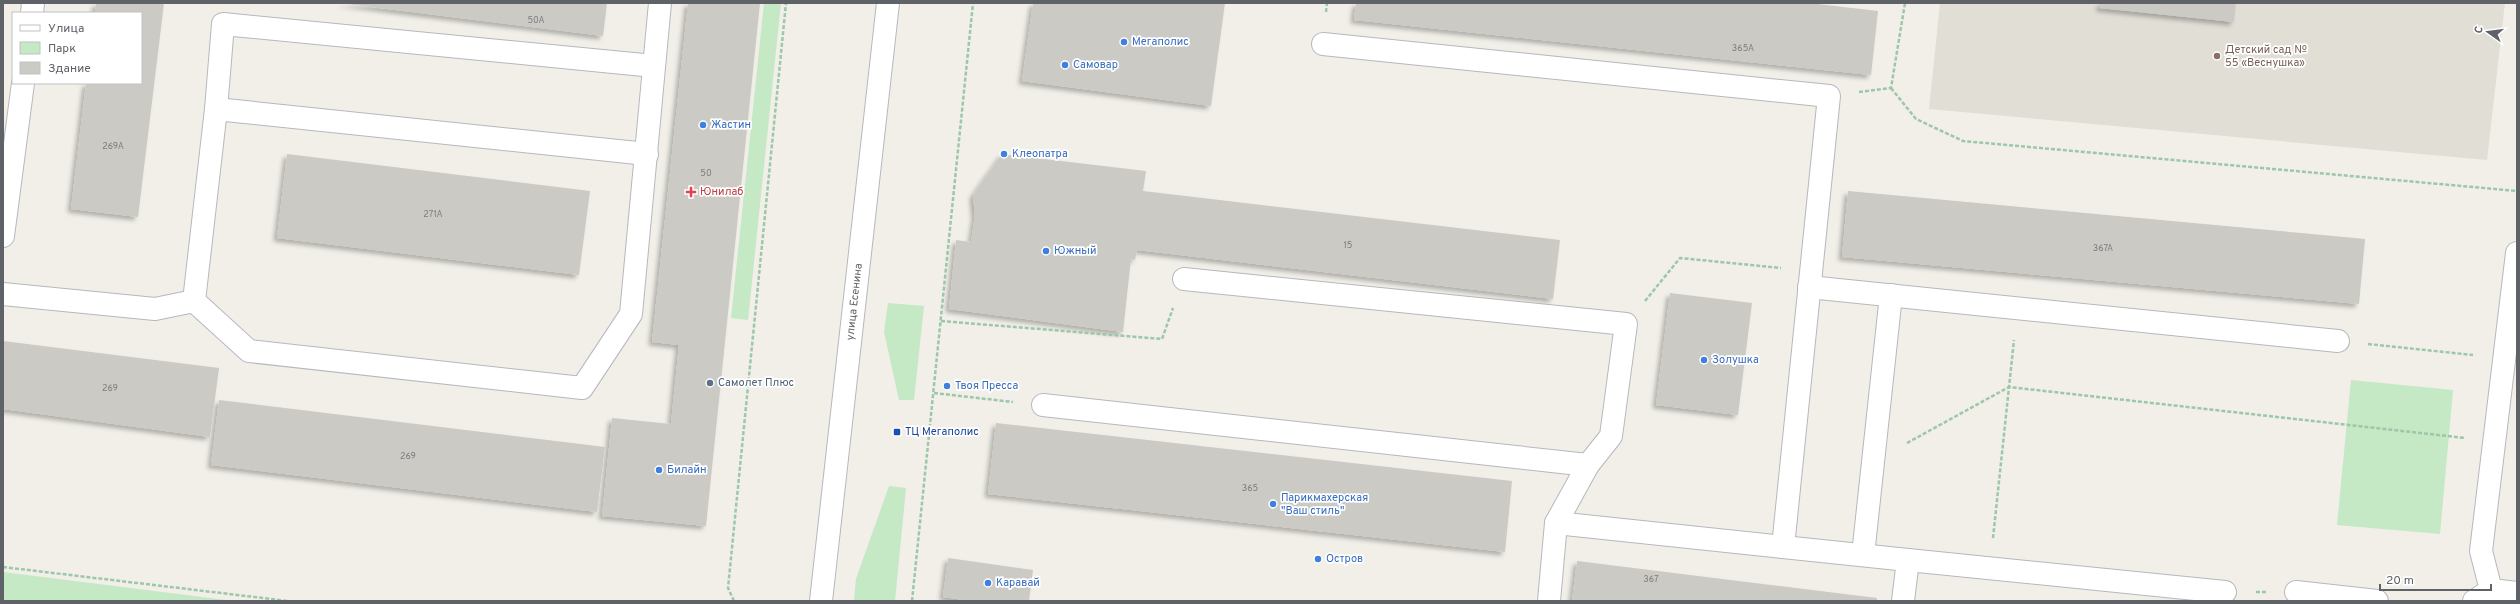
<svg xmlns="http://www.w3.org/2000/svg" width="2520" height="604" font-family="Overpass,sans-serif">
<defs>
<filter id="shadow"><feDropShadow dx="-3.5" dy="3.5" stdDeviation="2" flood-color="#0004"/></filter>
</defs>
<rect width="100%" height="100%" fill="#f1efe8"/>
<polygon fill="#e1ded6" points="1940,3 2505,3 2487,160 1929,109"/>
<g fill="#c5e8c5">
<polygon points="764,3 781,3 748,320 731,318"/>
<polygon points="888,303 924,306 914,400 899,400 884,332"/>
<polygon points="2351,380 2453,390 2440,534 2337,525"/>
<polygon points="889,486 906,488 895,601 854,601 856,579"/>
<polygon points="3,572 234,601 3,601"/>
</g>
<g fill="#cccac5" filter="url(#shadow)">
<polygon points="96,3 164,3 138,217 71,209 86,83 141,83 141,13 95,13"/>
<polygon points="340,3 607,3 603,36"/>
<polygon points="688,3 760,3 706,526 602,516 612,418 671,424 679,345 652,342"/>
<polygon points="1033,3 1225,3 1211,106 1022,81"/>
<polygon points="1356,3 1809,3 1878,11 1871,75 1354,20"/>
<polygon points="2100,3 2236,3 2234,22 2100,8"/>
<polygon points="287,154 590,191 579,275 277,238"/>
<polygon points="1002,154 1146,171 1143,191 1560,240 1553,299 1137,250 1135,260 1131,259 1123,332 949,309 956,240 971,242 975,216 973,195"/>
<polygon points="1848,191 2365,239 2359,304 1842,257"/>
<polygon points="1670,293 1752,303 1738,415 1656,405"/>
<polygon points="3,341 219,368 210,437 3,409"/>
<polygon points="219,400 605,447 597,512 211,465"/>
<polygon points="996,423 1512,481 1505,552 988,494"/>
<polygon points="948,558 1033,570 1029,601 972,601 943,597"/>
<polygon points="1577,561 1877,598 1877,601 1572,601"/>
</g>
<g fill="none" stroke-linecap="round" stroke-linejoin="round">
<defs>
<g id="minor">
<polyline points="32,13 33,3"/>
<polyline points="1323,44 1829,96 1783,547 1908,560 1903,601"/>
<polyline points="216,109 223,24 654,66"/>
<polyline points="3,236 23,83"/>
<polyline points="2517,253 2481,551 2491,590 2517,593"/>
<polyline points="1184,279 1626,324 1611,436 1588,465"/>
<polyline points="1809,287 2338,341"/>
<polyline points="3,294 155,309 194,301 249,351 582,388 631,314 660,3"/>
<polyline points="194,301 216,109 647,154"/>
<polyline points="1043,405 1588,465 1556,523 1549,601"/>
<polyline points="1556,523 1783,547"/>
<polyline points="1863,555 1891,295"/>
<polyline points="1908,560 2225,592"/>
<polyline points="2296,592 2377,601"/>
<path id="s1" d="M 821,601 L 888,3"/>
<polyline points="2474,601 2491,590"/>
</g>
</defs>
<use href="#minor" stroke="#b5b8bc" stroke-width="24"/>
<g stroke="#9cc7a9" stroke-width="2.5" stroke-dasharray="4 2" stroke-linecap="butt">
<polyline points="1326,12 1327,3"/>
<polyline points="1891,88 1916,119 1963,141 2517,191"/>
<polyline points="1859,92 1891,88 1905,3"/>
<polyline points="1645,301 1680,258 1781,268"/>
<polyline points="941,321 1162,339 1173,308"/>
<polyline points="2368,344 2473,355"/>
<polyline points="934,393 1013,402"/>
<polyline points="1907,443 2009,387 2465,438"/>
<polyline points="1993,538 2014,340"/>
<polyline points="3,567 288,601"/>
<polyline points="2256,592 2267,592"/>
<polyline points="734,601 728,588 786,3"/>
<polyline points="912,601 973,3"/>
</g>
<use href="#minor" stroke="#fff" stroke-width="22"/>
</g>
<g fill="#3f7fe0" stroke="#fff" stroke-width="1.5">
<circle cx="1124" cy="42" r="4"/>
<circle cx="1065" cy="65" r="4"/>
<circle cx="703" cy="125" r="4"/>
<circle cx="1004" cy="154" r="4"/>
<circle cx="1046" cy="251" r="4"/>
<circle cx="1704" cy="360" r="4"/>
<circle cx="947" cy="386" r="4"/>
<circle cx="659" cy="470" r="4"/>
<circle cx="1273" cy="504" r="4"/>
<circle cx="1318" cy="559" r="4"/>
<circle cx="988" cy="583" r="4"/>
</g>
<circle fill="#8d6e63" stroke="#fff" stroke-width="1.5" cx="2217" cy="56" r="4"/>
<path fill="#e0444e" stroke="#fff" stroke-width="1.5" d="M689 186h4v4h4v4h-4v4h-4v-4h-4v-4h4z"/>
<circle fill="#5c6f8a" stroke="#fff" stroke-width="1.5" cx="710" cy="383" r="4"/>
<rect fill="#1a4fb4" stroke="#fff" stroke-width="1.5" x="893" y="428" width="8" height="8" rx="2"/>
<g text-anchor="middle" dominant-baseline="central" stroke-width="3.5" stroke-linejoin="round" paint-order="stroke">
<g font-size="9" fill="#7a7d7f">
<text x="536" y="20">50А</text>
<text x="1743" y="48">365А</text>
<text x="113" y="146">269А</text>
<text x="706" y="173">50</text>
<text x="433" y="214">271А</text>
<text x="1348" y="245">15</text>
<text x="2103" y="248">367А</text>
<text x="110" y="388">269</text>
<text x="408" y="456">269</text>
<text x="1250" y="488">365</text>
<text x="1651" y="579">367</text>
</g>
<g font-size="11" fill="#366cbe" stroke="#fff" text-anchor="start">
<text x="1132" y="42">Мегаполис</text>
<text x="1073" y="65">Самовар</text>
<text x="711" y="125">Жастин</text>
<text x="1012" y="154">Клеопатра</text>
<text x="1054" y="251">Южный</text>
<text x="1712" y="360">Золушка</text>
<text x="955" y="386">Твоя Пресса</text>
<text x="667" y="470">Билайн</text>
<text x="1281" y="498">Парикмахерская<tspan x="1281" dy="13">"Ваш стиль"</tspan></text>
<text x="1326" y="559">Остров</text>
<text x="996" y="583">Каравай</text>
</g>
<g font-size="11" fill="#785e54" stroke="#fff" text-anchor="start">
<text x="2225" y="50">Детский сад №<tspan x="2225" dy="13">55 «Веснушка»</tspan></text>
</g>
<g font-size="11" fill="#be3a42" stroke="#fff" text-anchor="start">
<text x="700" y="192">Юнилаб</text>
</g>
<g font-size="11" fill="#5f6368" stroke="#fff">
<text stroke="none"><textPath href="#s1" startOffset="301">улица Есенина</textPath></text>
</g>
<g font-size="11" fill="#4e5e75" stroke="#fff" text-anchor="start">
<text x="718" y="383">Самолет Плюс</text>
</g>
<g font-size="11" fill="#164399" stroke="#fff" text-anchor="start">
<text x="905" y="432">ТЦ Мегаполис</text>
</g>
</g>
<rect width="2520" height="604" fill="none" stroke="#5f6368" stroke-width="8"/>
<rect x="12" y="12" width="130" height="72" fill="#ffffff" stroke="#bfc1c3"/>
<rect x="20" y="25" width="20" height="6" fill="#ffffff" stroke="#bfc1c3"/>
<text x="48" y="32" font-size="12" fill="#5f6368">Улица</text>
<rect x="20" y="42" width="20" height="12" fill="#c5e8c5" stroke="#bfc1c3"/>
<text x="48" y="52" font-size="12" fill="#5f6368">Парк</text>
<rect x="20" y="62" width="20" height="12" fill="#cccac5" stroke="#bfc1c3"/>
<text x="48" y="72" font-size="12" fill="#5f6368">Здание</text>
<g transform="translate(2488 32) rotate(284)" stroke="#ffffff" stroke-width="3" paint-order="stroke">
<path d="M0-3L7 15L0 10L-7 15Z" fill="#5f6368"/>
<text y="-6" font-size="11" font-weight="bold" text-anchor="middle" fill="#5f6368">С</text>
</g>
<path d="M2380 584v6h111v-6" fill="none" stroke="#5f6368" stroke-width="2"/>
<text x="2386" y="584" font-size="12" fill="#5f6368" stroke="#ffffff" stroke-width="3" paint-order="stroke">20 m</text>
</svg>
